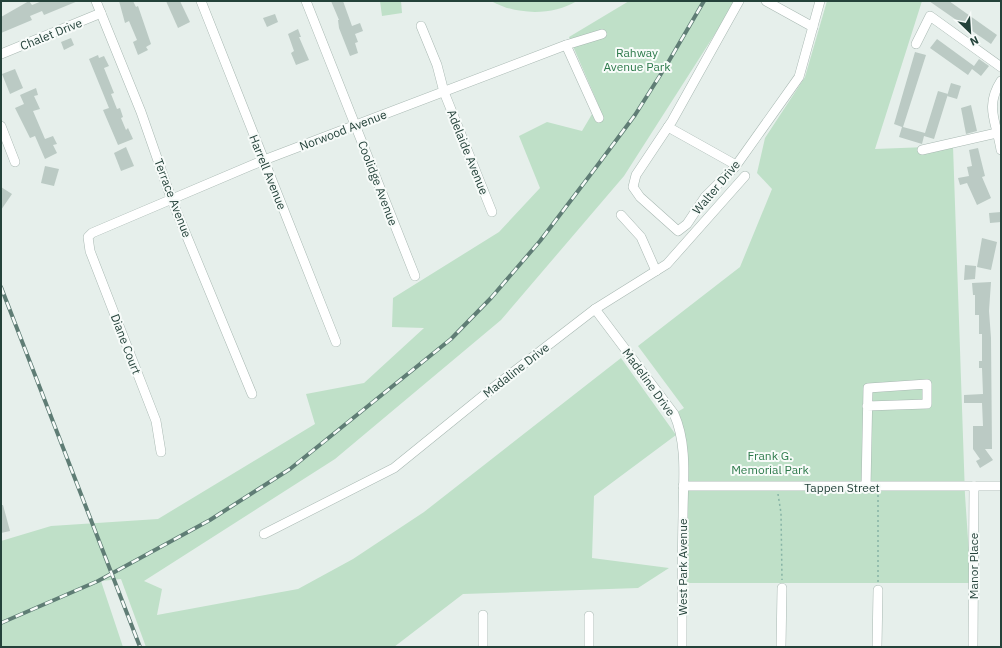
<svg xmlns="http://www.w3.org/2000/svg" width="1002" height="648" font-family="'IBM Plex Sans',sans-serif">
<rect width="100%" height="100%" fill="#e6efeb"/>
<g fill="#bfe0c8">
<polygon points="380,1 401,1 402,13 382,16"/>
<path d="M 491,1 L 577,1 C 552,16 516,15 491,1 Z"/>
<polygon points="629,1 736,1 624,176 501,320 335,459 144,581 162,589 157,615 298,589 353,559 424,512 621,358 676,435 594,496 592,558 669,568 638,588 463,594 394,647 146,647 121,579 101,581 123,647 1,647 1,541 51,526 158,519 315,424 306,394 364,383 424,328 392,327 393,298 499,232 540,188 519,136 547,122 582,131 598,104 569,37"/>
<polygon points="827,1 922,1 875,149 953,146 965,495 971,583 685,583 683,472 674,414 684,408 638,346 740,267 772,189 757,173 765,138 805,77"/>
</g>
<g fill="#bbcac4">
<polygon points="29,1 32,5 42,1 78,1 44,15 42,11 30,16 32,20 1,33 1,17"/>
<polygon points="119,1 133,1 136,7 138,6 151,44 146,47 148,50 138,55 133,42 137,40 129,21 125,23"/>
<polygon points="166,1 180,1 190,22 178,28"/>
<polygon points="331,1 343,1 352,26 360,23 363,31 355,34 358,42 355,43 358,53 350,56 339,28 338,20 339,20"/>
<polygon points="929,1 949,1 997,35 991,44"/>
<polygon points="275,14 278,22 267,27 263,18"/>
<polygon points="298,29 301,37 299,37 309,60 296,65 291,53 294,51 288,34"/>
<polygon points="71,38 74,45 64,50 61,42"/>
<polygon points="937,39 974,66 979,59 989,66 981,76 972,69 968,75 930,48"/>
<polygon points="915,52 926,55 903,127 925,133 938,91 948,94 934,139 924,136 922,144 899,137 902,127 894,124"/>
<polygon points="98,55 99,58 104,56 109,66 104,68 114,93 111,94 117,109 120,108 123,117 121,118 126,130 128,128 133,139 118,145 103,110 109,108 89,59"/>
<polygon points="15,69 23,88 10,94 2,74"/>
<polygon points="951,83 961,86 957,99 947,96"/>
<polygon points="36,88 38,95 34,96 40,109 33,111 45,139 53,136 57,144 53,145 57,153 45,159 35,136 30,138 15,108 24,104 20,95"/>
<polygon points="971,105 977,131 966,134 961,108"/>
<polygon points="126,147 134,166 121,171 114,153"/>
<polygon points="978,148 985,176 982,177 991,198 977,205 967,183 960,185 958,178 969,176 967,167 972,166 969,150"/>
<polygon points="45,166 59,169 54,186 41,183"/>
<polygon points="1,187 12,194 1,210"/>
<polygon points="1001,212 1001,222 990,223 989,213"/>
<polygon points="982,238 997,242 991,270 977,267"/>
<polygon points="965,265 976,266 975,279 964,280"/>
<polygon points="991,282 989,311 991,338 992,449 985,449 993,460 980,468 976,461 980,459 973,449 973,426 983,426 982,403 964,403 964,395 983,394 982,368 979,368 979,361 982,361 982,334 979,334 979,315 975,315 975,295 973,295 972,283"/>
<polygon points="1,505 3,505 10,531 1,533"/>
</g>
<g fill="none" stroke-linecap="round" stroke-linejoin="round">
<defs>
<g id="minor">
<polyline points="96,1 141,112 171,198 252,394"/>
<polyline points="201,1 336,342"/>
<polyline points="306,1 415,276"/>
<polyline points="739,1 672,121 636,175 633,187 640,197 678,231 687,224 705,197 735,167 799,77 820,1"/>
<polyline points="766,1 813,27"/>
<polyline points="421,26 437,65 444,92 492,212"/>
<polyline points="916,44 930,16 1001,67"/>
<polyline points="566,45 599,118"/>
<polyline points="1,54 101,13"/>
<path d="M 1001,81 C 984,107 997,123 1001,150"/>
<polyline points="1,126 15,162"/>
<polyline points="668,127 736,165"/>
<polyline points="922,150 1001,132"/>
<polyline points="621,215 641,237 656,271"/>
<path d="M 595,309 L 674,414 C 688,445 683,483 683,516 C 682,560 682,603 682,647"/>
<polyline points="161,452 156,421 90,251 88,237 92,233 264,160 566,45 602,34"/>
<polyline points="683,486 1001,486"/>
<polyline points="866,487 868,388 927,384 927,404 867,406"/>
<polyline points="264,534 394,468 494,387 595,309 667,264 745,176"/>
<polyline points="483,615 483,647"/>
<polyline points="589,647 589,616"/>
<polyline points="781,647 782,588"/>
<polyline points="877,647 878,590"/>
<polyline points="973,647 974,486"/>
</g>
</defs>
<use href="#minor" stroke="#a8b8b2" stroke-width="10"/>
<g stroke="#86b3a5" stroke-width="1.5" stroke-dasharray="2 3" stroke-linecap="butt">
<polyline points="778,494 781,513 782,580"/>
<polyline points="878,582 878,494"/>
</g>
<use href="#minor" stroke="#fff" stroke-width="9"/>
<defs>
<g id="rail">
<polyline points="1,287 140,647"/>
<polyline points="1,623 98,581 210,520 290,469 451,339 491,298 540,241 597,166 635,115 666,66 704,1"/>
</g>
</defs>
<use href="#rail" stroke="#5f7d75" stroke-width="4"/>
<use href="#rail" stroke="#f7fbf9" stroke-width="2.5" stroke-dasharray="8" stroke-linecap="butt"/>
</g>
<g text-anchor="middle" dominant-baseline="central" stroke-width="4" stroke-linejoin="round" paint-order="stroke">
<g font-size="12" fill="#24423a" stroke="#f7fbf9">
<text transform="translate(51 34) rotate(-22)">Chalet Drive</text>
<text transform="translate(343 130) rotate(-21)">Norwood Avenue</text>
<text transform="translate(468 152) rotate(68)">Adelaide Avenue</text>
<text transform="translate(268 172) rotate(68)">Harrell Avenue</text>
<text transform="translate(378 183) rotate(69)">Coolidge Avenue</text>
<text transform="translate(716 187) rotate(-50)">Walter Drive</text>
<text transform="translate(173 198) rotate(69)">Terrace Avenue</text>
<text transform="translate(126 344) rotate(69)">Diane Court</text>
<text transform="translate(516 370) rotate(-38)">Madaline Drive</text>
<text transform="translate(649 382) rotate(54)">Madeline Drive</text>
<text x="842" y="487">Tappen Street</text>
<text transform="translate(973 566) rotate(-90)">Manor Place</text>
<text transform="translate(682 567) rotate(-90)">West Park Avenue</text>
</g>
<g font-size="12" fill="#2d7a4b" stroke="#f7fbf9">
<text x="637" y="52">Rahway<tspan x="637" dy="14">Avenue Park</tspan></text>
<text x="770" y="455">Frank G.<tspan x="770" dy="14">Memorial Park</tspan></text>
</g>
</g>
<rect width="1002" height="648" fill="none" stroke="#24423a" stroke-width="4"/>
<g transform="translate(970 32) rotate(155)" stroke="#f7fbf9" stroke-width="3" paint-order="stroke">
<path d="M0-3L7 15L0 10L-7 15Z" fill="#24423a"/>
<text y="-6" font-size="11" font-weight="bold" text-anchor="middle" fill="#24423a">N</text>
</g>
</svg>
